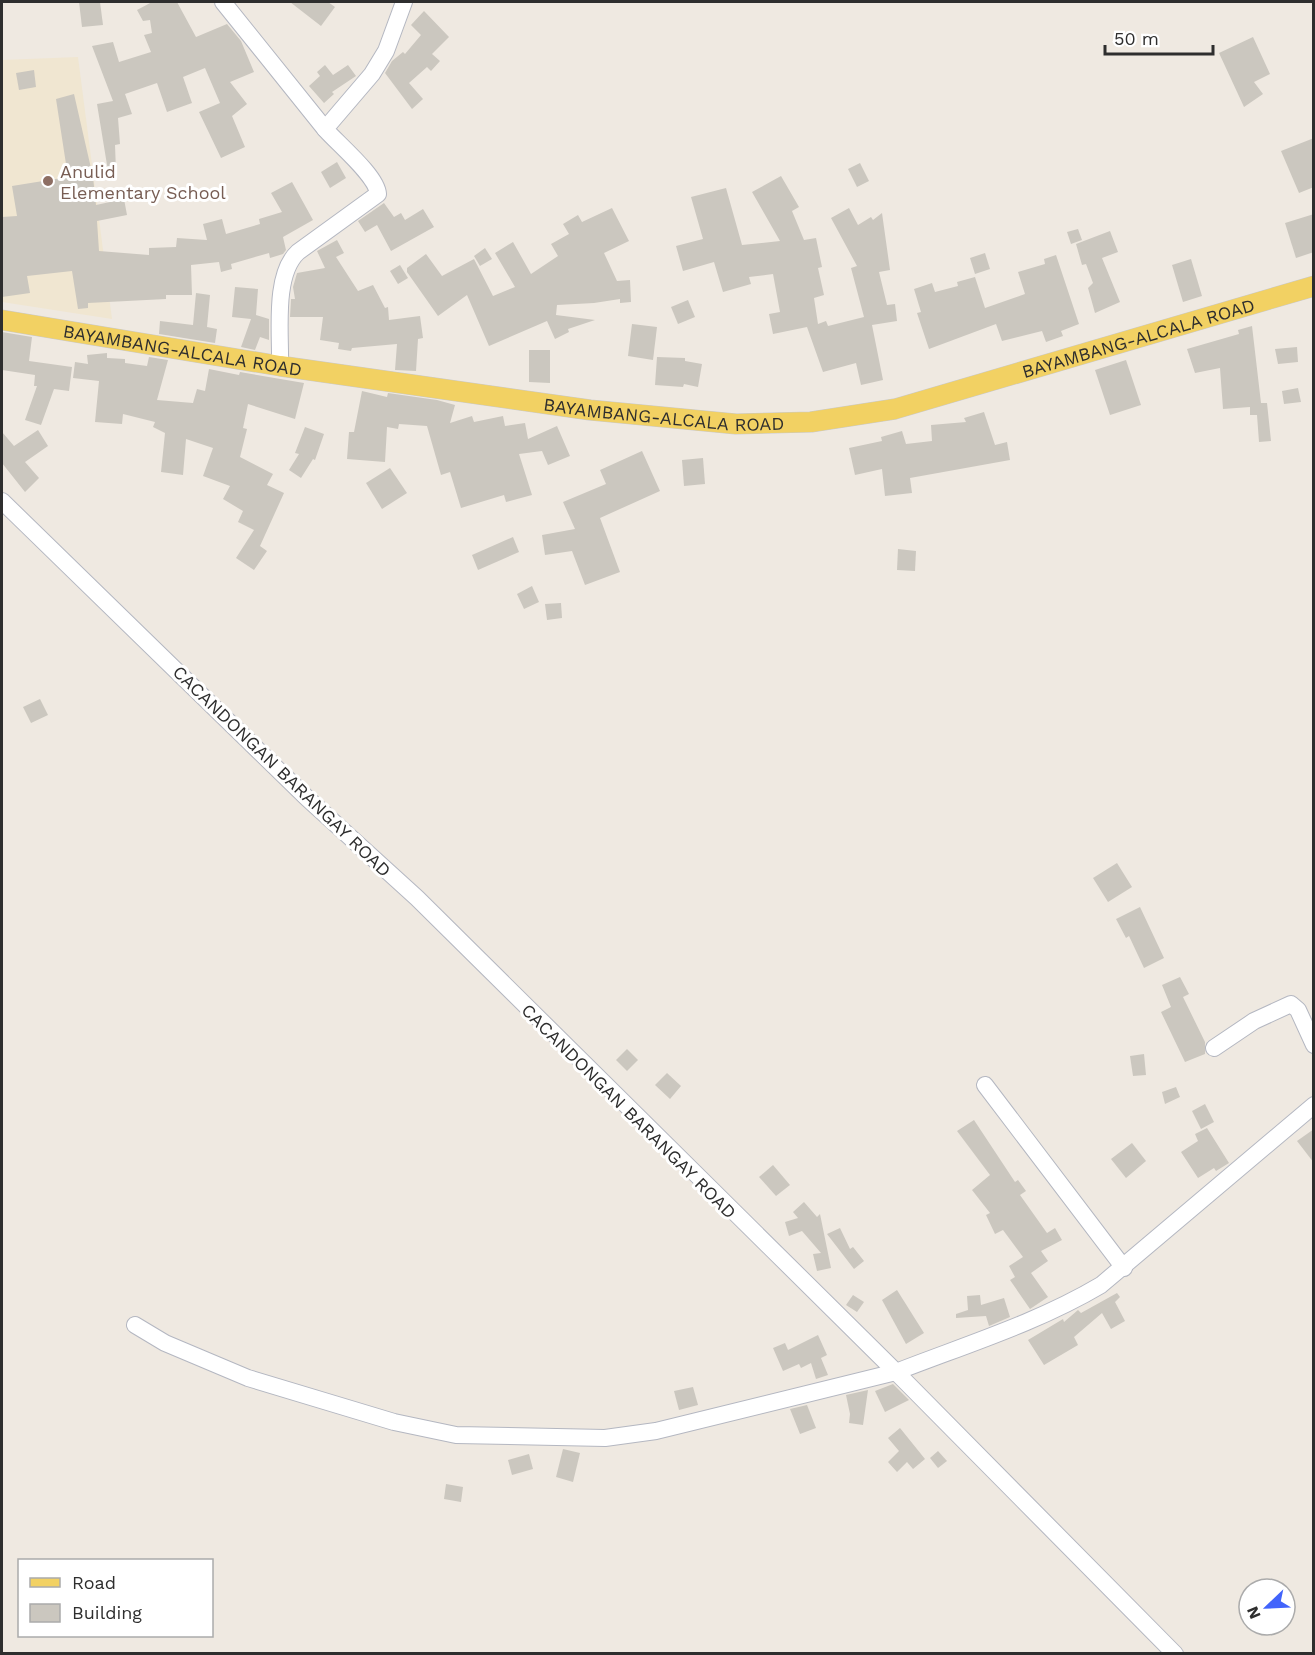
<svg xmlns="http://www.w3.org/2000/svg" width="1315" height="1655" font-family="'Work Sans',sans-serif">
<rect width="100%" height="100%" fill="#efe9e1"/>
<polygon fill="#f0e6d1" points="78,57 112,319 2,302 2,60"/>
<g fill="#cbc7bf">
<polygon points="79,2 100,2 103,25 82,27"/>
<polygon points="152,2 177,2 196,37 227,24 241,41 254,72 230,82 247,104 232,116 245,147 221,158 199,112 220,103 205,68 183,77 192,103 167,112 157,83 125,94 132,114 118,118 120,144 115,145 116,171 108,171 97,104 113,101 92,46 113,42 119,62 151,52 144,35 152,33 150,20 143,21 137,10"/>
<polygon points="290,2 328,2 335,7 321,26"/>
<polygon points="424,11 449,37 432,54 440,61 431,71 427,67 409,83 423,99 412,109 385,73 392,61 403,52 405,54 421,35 411,25"/>
<polygon points="1253,37 1270,74 1254,82 1263,94 1244,107 1219,53"/>
<polygon points="325,65 333,75 348,65 356,76 332,92 334,94 324,103 309,86 320,76 317,72"/>
<polygon points="34,70 36,87 19,90 16,73"/>
<polygon points="74,94 93,177 96,205 124,199 127,215 97,221 99,251 149,255 149,248 176,247 177,238 207,240 203,224 222,219 226,234 260,224 259,219 282,212 271,193 292,182 313,220 283,237 286,250 283,254 270,258 269,253 231,264 232,269 221,272 219,262 191,265 192,295 166,295 166,299 88,303 88,308 78,309 72,271 27,276 30,293 2,297 2,217 17,216 12,186 68,177 56,99"/>
<polygon points="1314,138 1314,187 1299,193 1281,151"/>
<polygon points="337,162 346,178 330,188 321,172"/>
<polygon points="860,163 869,181 857,187 848,169"/>
<polygon points="781,176 799,207 792,211 804,240 816,238 822,267 818,268 824,295 814,298 818,324 826,321 828,326 864,317 851,268 857,266 831,218 849,208 858,225 871,217 873,220 882,213 890,270 879,272 887,305 895,304 897,321 872,325 883,380 861,385 856,363 823,372 807,327 773,334 769,314 780,312 773,274 749,277 751,284 723,292 714,262 683,271 676,246 703,239 691,197 726,188 742,245 780,241 752,192"/>
<polygon points="384,203 394,217 401,213 405,220 423,209 434,227 391,251 377,225 365,232 358,221"/>
<polygon points="612,208 629,241 604,253 617,281 630,280 631,302 620,303 620,299 594,303 557,305 556,315 595,320 568,329 569,332 555,339 547,321 489,346 467,295 438,316 407,272 407,268 426,254 442,276 474,259 493,296 515,287 495,253 513,242 531,274 558,256 551,244 569,234 563,224 578,215 582,222"/>
<polygon points="1314,214 1314,252 1296,258 1285,223"/>
<polygon points="1078,229 1082,240 1071,244 1067,232"/>
<polygon points="1110,231 1118,252 1102,258 1120,302 1095,313 1088,288 1093,283 1086,264 1082,265 1076,244"/>
<polygon points="337,240 344,253 336,257 358,291 373,285 385,308 388,307 389,320 420,316 423,338 418,339 416,371 395,370 397,344 352,348 351,351 338,349 339,343 320,340 323,317 290,317 291,299 295,299 293,287 297,273 325,268 317,251"/>
<polygon points="485,248 492,259 480,266 474,256"/>
<polygon points="985,253 990,269 975,274 970,258"/>
<polygon points="1056,255 1079,324 1061,331 1063,336 1046,342 1042,331 1002,341 996,324 929,349 917,313 921,312 914,289 932,283 935,292 958,286 957,282 975,277 985,308 1025,294 1018,272 1045,264 1044,259"/>
<polygon points="1191,259 1202,296 1183,302 1172,265"/>
<polygon points="400,265 408,278 398,284 390,271"/>
<polygon points="235,287 258,289 256,315 269,319 269,340 260,337 255,350 241,347 251,319 232,317"/>
<polygon points="196,293 210,295 207,327 217,329 215,343 159,334 160,321 193,325"/>
<polygon points="688,300 695,317 678,324 671,307"/>
<polygon points="632,324 657,327 653,360 628,356"/>
<polygon points="1252,326 1261,403 1267,403 1271,441 1259,442 1257,415 1250,415 1250,407 1223,409 1220,368 1195,373 1187,349 1239,334 1238,330"/>
<polygon points="2,332 32,337 29,361 72,367 69,391 54,389 41,425 25,420 37,386 34,386 35,375 2,370"/>
<polygon points="1297,347 1298,362 1278,364 1275,349"/>
<polygon points="529,350 550,350 550,383 529,382"/>
<polygon points="107,353 107,358 125,359 125,363 147,366 149,357 168,360 157,400 193,403 197,389 205,391 209,369 239,375 240,372 304,383 295,419 248,404 243,428 247,429 240,457 273,474 267,485 284,493 260,546 267,551 254,570 236,558 254,530 238,522 243,511 223,499 230,486 203,476 213,448 186,439 183,475 161,472 165,433 153,427 155,422 123,414 122,424 95,422 99,381 73,378 75,362 88,364 87,355"/>
<polygon points="657,357 685,358 685,361 702,364 698,387 684,384 683,387 655,385"/>
<polygon points="1126,360 1141,405 1110,415 1095,370"/>
<polygon points="1298,388 1301,402 1284,404 1282,391"/>
<polygon points="362,391 387,397 388,393 437,400 455,405 450,423 472,416 474,422 503,416 505,426 525,423 528,439 557,426 570,456 548,465 542,451 519,454 532,495 506,502 504,495 461,508 450,472 441,475 427,426 399,424 398,429 387,427 385,462 347,459 349,432 354,432"/>
<polygon points="984,412 995,445 1007,442 1010,460 910,478 912,493 885,496 882,469 855,475 849,448 882,441 881,437 902,431 906,444 932,441 931,425 966,422 964,418"/>
<polygon points="305,427 324,434 315,460 313,459 301,478 289,470 299,454 295,453"/>
<polygon points="38,430 48,446 25,462 39,478 25,492 2,463 2,432 14,446"/>
<polygon points="642,451 660,491 600,518 620,572 585,585 572,551 545,555 542,535 575,529 563,502 606,484 600,470"/>
<polygon points="703,458 705,484 684,486 682,460"/>
<polygon points="390,468 407,493 382,509 366,483"/>
<polygon points="513,537 519,552 478,570 472,555"/>
<polygon points="898,549 916,551 915,571 897,570"/>
<polygon points="532,586 539,602 524,609 517,594"/>
<polygon points="561,603 562,618 547,620 545,604"/>
<polygon points="40,699 48,715 31,723 23,707"/>
<polygon points="1117,863 1132,887 1108,902 1093,878"/>
<polygon points="1140,907 1164,958 1144,968 1129,936 1126,938 1116,919"/>
<polygon points="1180,977 1189,994 1183,997 1205,1042 1205,1054 1185,1062 1161,1012 1171,1007 1162,985"/>
<polygon points="627,1049 638,1060 627,1071 616,1060"/>
<polygon points="1144,1054 1146,1075 1133,1076 1130,1056"/>
<polygon points="667,1073 681,1086 670,1099 655,1085"/>
<polygon points="1176,1087 1180,1097 1165,1104 1162,1092"/>
<polygon points="1205,1104 1214,1122 1201,1129 1192,1111"/>
<polygon points="974,1120 1015,1182 1018,1180 1026,1191 1020,1195 1047,1233 1055,1228 1062,1240 1041,1251 1048,1261 1031,1273 1048,1297 1030,1309 1010,1280 1015,1277 1009,1266 1023,1257 1003,1230 995,1234 986,1215 990,1213 972,1190 990,1175 957,1131"/>
<polygon points="1207,1128 1229,1163 1216,1171 1214,1168 1198,1178 1181,1152 1198,1141 1195,1134"/>
<polygon points="1314,1129 1314,1163 1297,1141"/>
<polygon points="1132,1143 1146,1161 1126,1178 1111,1159"/>
<polygon points="773,1165 790,1185 776,1196 759,1177"/>
<polygon points="804,1202 817,1217 820,1214 831,1268 817,1271 813,1254 821,1253 802,1231 789,1236 785,1222 798,1218 793,1212"/>
<polygon points="840,1228 850,1249 853,1247 864,1261 854,1269 827,1234"/>
<polygon points="897,1290 924,1333 906,1344 882,1300"/>
<polygon points="1117,1293 1120,1297 1115,1302 1125,1321 1111,1329 1102,1313 1074,1337 1078,1345 1044,1365 1028,1340 1063,1319 1064,1322 1078,1310 1081,1313"/>
<polygon points="853,1295 864,1302 857,1312 846,1305"/>
<polygon points="980,1295 981,1305 1004,1298 1010,1317 989,1326 986,1316 956,1318 956,1314 968,1310 967,1296"/>
<polygon points="818,1335 827,1355 821,1358 828,1375 816,1379 811,1363 801,1368 799,1364 783,1371 773,1348 785,1343 788,1350"/>
<polygon points="893,1384 909,1400 885,1412 875,1391"/>
<polygon points="693,1387 698,1405 679,1410 674,1391"/>
<polygon points="868,1390 863,1425 849,1423 850,1414 846,1395"/>
<polygon points="807,1405 816,1428 800,1434 790,1409"/>
<polygon points="900,1428 925,1459 913,1469 907,1462 897,1472 888,1462 899,1451 888,1438"/>
<polygon points="563,1449 580,1453 573,1482 556,1477"/>
<polygon points="938,1451 947,1461 938,1468 930,1458"/>
<polygon points="529,1454 533,1469 512,1475 508,1460"/>
<polygon points="446,1484 463,1487 461,1502 444,1499"/>
</g>
<g fill="none" stroke-linecap="round" stroke-linejoin="round">
<defs>
<g id="minor">
<polyline points="223,2 325,129"/>
<path d="M 280,366 C 281,334 273,275 298,252 L 378,194 C 377,176 338,144 325,129 L 372,74 L 386,51 L 404,2"/>
<path d="M 2,501 L 307,798 L 417,898 L 896,1372 C 965,1345 1037,1323 1101,1285 L 1314,1105"/>
<polyline points="1214,1048 1254,1021 1291,1004 1298,1010 1314,1045"/>
<polyline points="985,1085 1124,1268"/>
<polyline points="135,1325 165,1343 248,1378 394,1422 456,1435 605,1438 656,1431 896,1372 1175,1654"/>
</g>
<g id="major">
<path id="s1" d="M 2,320 L 280,366 L 590,410 L 736,424 L 811,422 L 895,409 L 1314,286"/>
</g>
</defs>
<use href="#minor" stroke="#b4b7c1" stroke-width="18"/>
<use href="#major" stroke="#c9c9c9" stroke-width="21"/>
<use href="#minor" stroke="#fff" stroke-width="16"/>
<use href="#major" stroke="#f2d163" stroke-width="20"/>
</g>
<circle fill="#8d6e63" stroke="#fff" stroke-width="2" cx="48" cy="181" r="6"/>
<g text-anchor="middle" dominant-baseline="central" stroke-width="6" stroke-linejoin="round" paint-order="stroke">
<g font-size="18" fill="#785e54" stroke="#fff" text-anchor="start">
<text x="60" y="171">Anulid<tspan x="60" dy="21">Elementary School</tspan></text>
</g>
<g font-size="18" fill="#2e2e2e" stroke="#fff">
<text stroke="none"><textPath href="#s1" startOffset="1155">BAYAMBANG-ALCALA ROAD</textPath></text>
<text stroke="none"><textPath href="#s1" startOffset="183">BAYAMBANG-ALCALA ROAD</textPath></text>
<text stroke="none"><textPath href="#s1" startOffset="669">BAYAMBANG-ALCALA ROAD</textPath></text>
<text transform="translate(282 771) rotate(44)">CACANDONGAN BARANGAY ROAD</text>
<text transform="translate(629 1111) rotate(45)">CACANDONGAN BARANGAY ROAD</text>
</g>
</g>
<rect width="1315" height="1655" fill="none" stroke="#2e2e2e" stroke-width="6"/>
<rect x="18" y="1559" width="195" height="78" fill="#ffffff" stroke="#ababab" stroke-width="1.5"/>
<rect x="30" y="1578" width="30" height="9" fill="#f2d163" stroke="#ababab" stroke-width="1.5"/>
<text x="72" y="1589" font-size="18" fill="#2e2e2e">Road</text>
<rect x="30" y="1604" width="30" height="18" fill="#cbc7bf" stroke="#ababab" stroke-width="1.5"/>
<text x="72" y="1619" font-size="18" fill="#2e2e2e">Building</text>
<g transform="translate(1267 1607) rotate(247)"><circle r="28" fill="#ffffff" stroke="#ababab" stroke-width="1.5"/>
<path d="M0-4.5L10 22L0 15L-10 22Z" fill="#4264fb"/>
<text y="-9" font-size="16" font-weight="bold" text-anchor="middle" fill="#2e2e2e">N</text>
</g>
<path d="M1105 45v9h108v-9" fill="none" stroke="#2e2e2e" stroke-width="3"/>
<text x="1114" y="45" font-size="18" fill="#2e2e2e" stroke="#ffffff" stroke-width="4.5" paint-order="stroke">50 m</text>
</svg>
